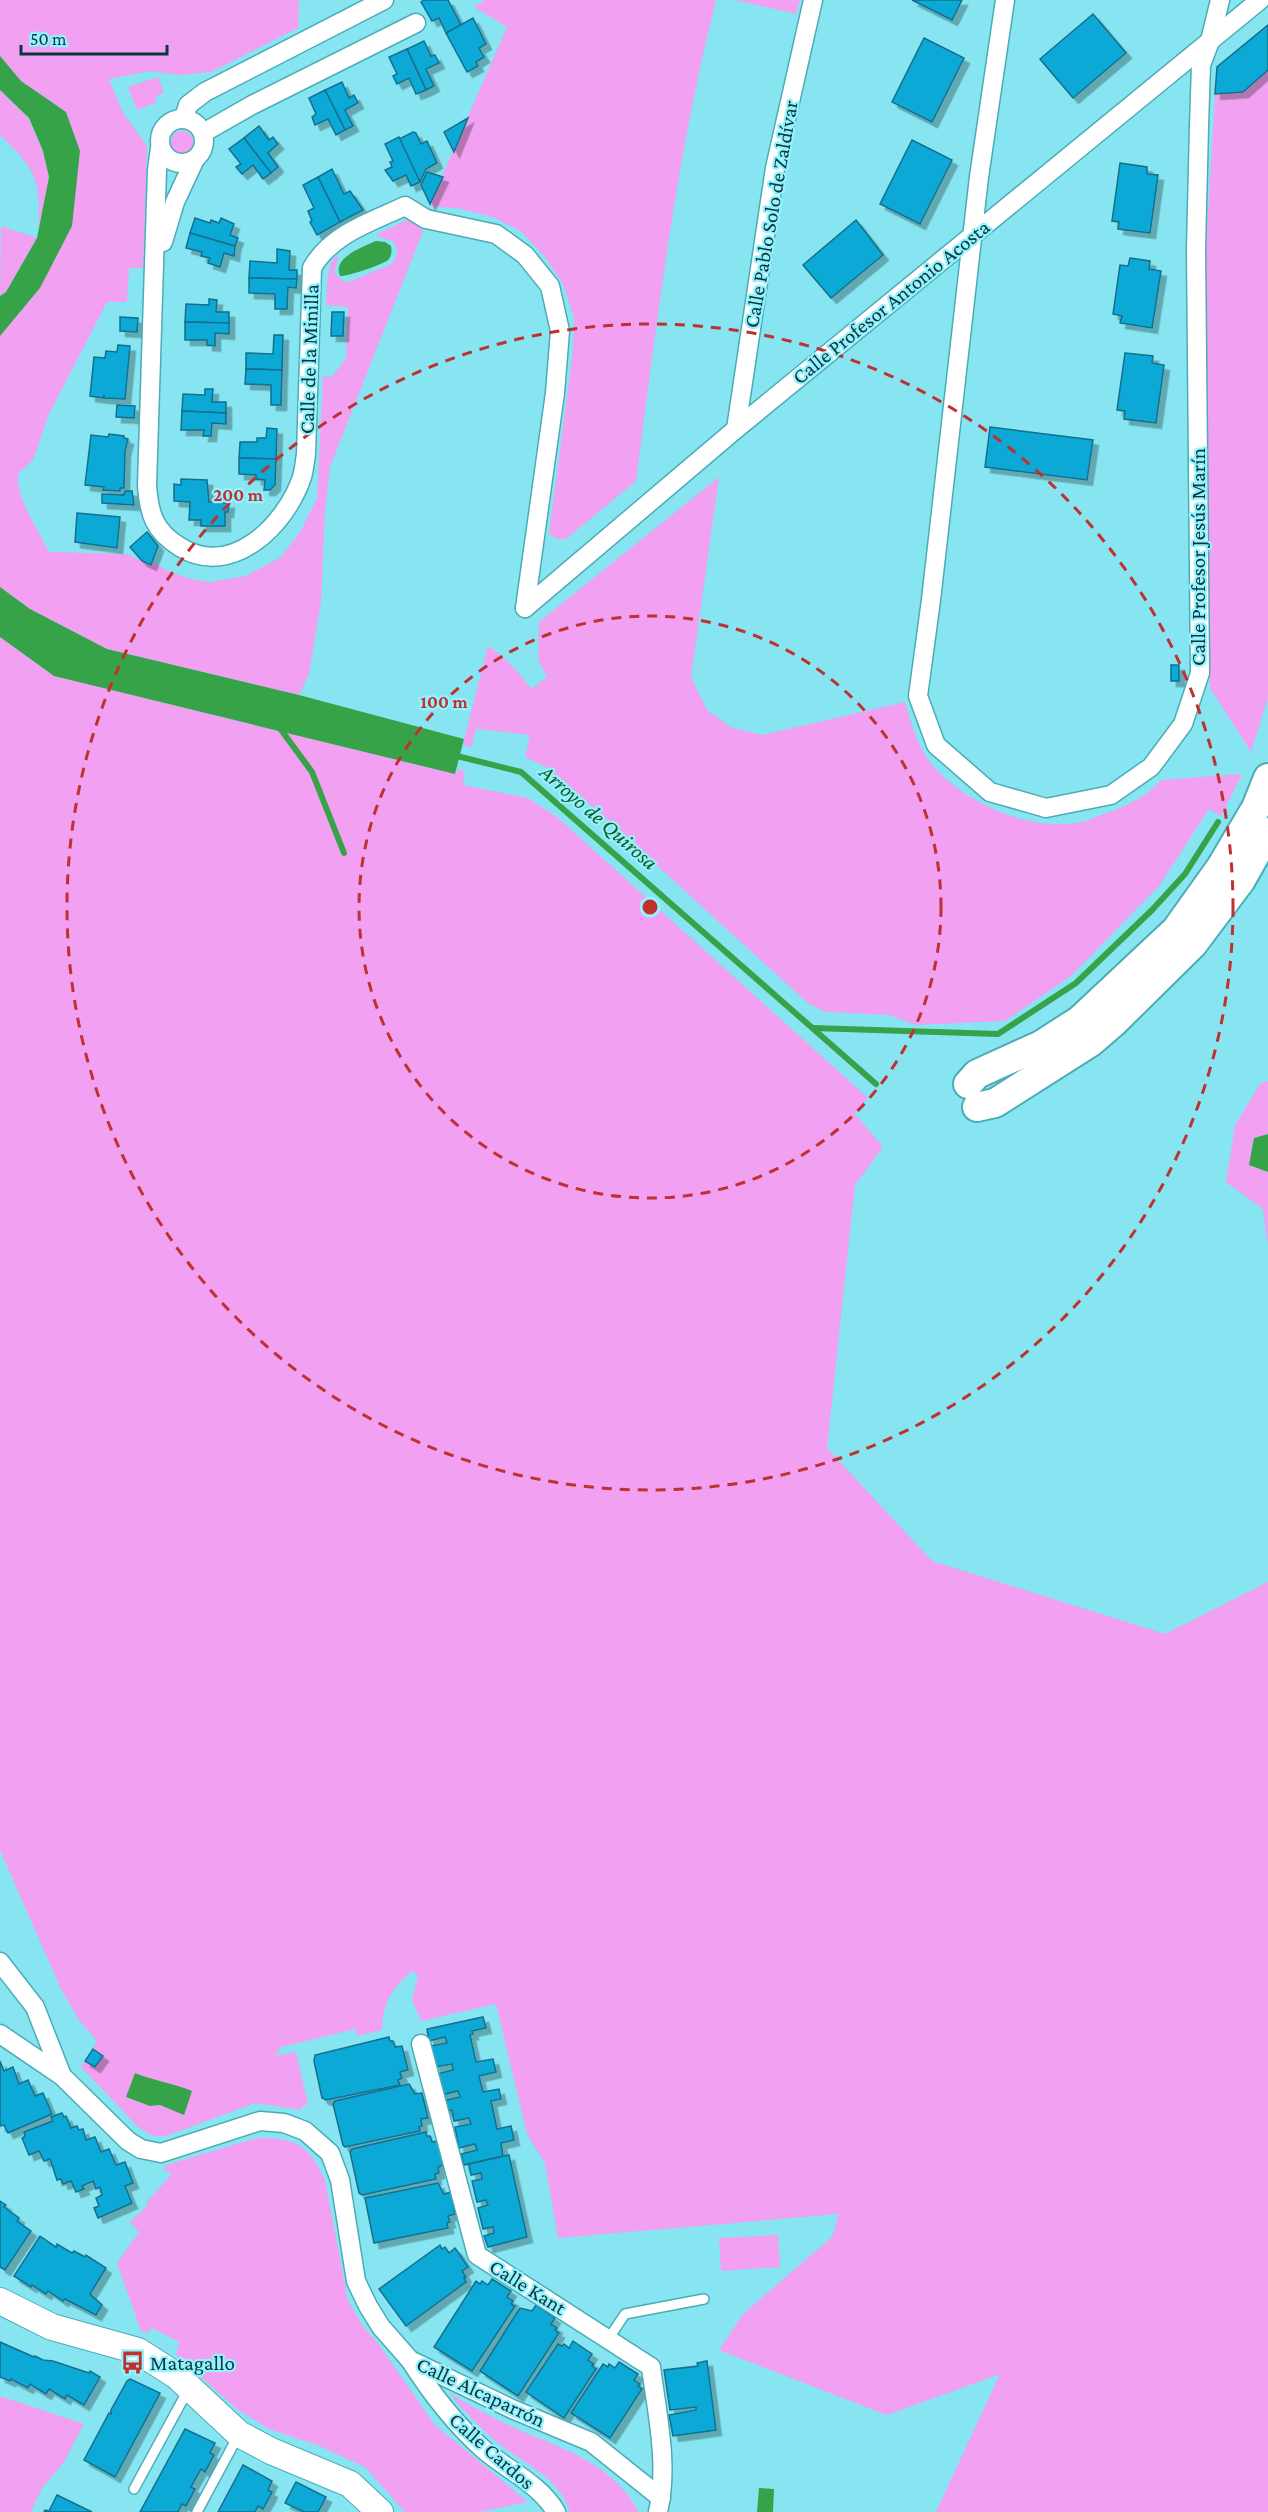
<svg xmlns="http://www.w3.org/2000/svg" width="1268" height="2512" font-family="'Crimson Pro',serif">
<defs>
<filter id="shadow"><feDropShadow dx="5.5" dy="5.5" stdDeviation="0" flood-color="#0004"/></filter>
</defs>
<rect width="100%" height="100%" fill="#86e5f1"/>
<g fill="#f1a0f2" fill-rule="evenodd">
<path d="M 0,0 L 299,0 L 298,28 L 211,72 L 180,75 L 151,71 L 109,79 L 123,113 L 147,146 L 143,268 L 129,268 L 127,302 L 107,302 L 49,414 L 33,460 L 18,474 C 17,501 37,527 49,552 L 126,554 L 150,565 L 152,562 L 170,572 L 191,579 L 210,582 L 246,576 L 281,557 L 300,532 L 317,499 L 323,376 L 332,377 L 346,358 L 348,307 L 326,305 C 328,289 325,267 337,255 L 338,258 L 334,273 L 346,283 L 392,264 L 397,254 L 396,246 L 393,241 L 379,237 L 377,234 L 413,217 L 423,231 L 330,467 L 325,511 L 321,601 L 309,674 L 299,695 L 107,649 L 30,609 L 0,587 L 0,336 L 40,288 L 66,112 L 21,81 L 0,56 Z"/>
<path d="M 485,0 L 716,0 C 676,158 657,320 636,481 L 566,539 L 557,539 L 549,534 L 573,350 L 574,317 L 563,284 L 545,257 L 522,232 L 495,218 L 458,208 L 434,207 L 430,204 L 507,27 L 474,7 Z"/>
<polygon points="735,0 800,0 796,14"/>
<polygon points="1268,70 1268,698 1251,752 1210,688 1205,266 1215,94 1243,92"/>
<polygon points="158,77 164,93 155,96 157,102 137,110 128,87"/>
<path d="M 0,90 L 28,118 L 43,151 L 49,177 L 39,231 C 40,180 38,171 0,135 Z"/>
<circle cx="182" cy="142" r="11"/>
<polygon points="1,226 37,238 6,292 0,296"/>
<path d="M 719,477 L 691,677 L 707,710 L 730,727 L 762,735 L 905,702 C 911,723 918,748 932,765 C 965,802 1026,831 1076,823 C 1086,822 1097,816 1107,813 C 1126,806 1148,796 1161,780 L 1242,774 L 1221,816 L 1209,809 L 1159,886 L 1071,976 L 1005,1021 L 915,1025 L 890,1015 L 826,1012 L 809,1004 L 584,799 L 548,768 L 525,757 L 530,735 L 476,729 L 471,748 L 463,744 L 488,646 C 507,658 517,672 532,689 L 547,677 L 538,660 L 539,622 Z"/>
<path d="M 0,637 L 54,676 L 456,774 L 457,769 L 465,771 L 463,785 L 528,798 L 557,817 L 868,1098 L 854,1113 L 883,1147 L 855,1185 L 827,1448 L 932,1561 L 1165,1634 L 1268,1582 L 1268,2512 L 936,2512 L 1000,2374 L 887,2415 L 719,2350 L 743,2314 L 832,2237 L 839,2214 L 558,2238 L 545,2163 L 527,2134 L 496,2004 L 421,2021 L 412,2000 L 418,1976 L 412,1971 C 391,1990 383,2002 382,2030 L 357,2036 L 356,2029 L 281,2047 L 275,2056 L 296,2052 L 308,2104 L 302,2106 L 302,2110 L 255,2103 L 166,2136 L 153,2136 L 138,2127 L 81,2067 L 85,2061 L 95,2067 L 103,2056 L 93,2049 L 97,2041 L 79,2020 L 61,1989 L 0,1850 ZM 135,2073 L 159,2083 L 160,2105 L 150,2106 Z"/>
<polygon points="1268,1081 1268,1134 1254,1138 1249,1165 1268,1172 1268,1247 1263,1209 1226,1182 1235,1125 1260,1084"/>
<path d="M 257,2138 C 296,2138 308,2144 325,2180 L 348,2301 L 363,2326 L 379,2345 L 435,2425 L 528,2502 L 479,2512 L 405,2512 L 365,2467 L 317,2445 L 269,2429 L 237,2409 L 176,2355 L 179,2342 L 152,2328 L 148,2333 L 141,2331 L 117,2263 L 139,2232 L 130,2222 L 148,2205 L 146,2203 L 171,2175 L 163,2166 Z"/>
<polygon points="778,2235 780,2267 721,2271 719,2238"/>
<path d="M 449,2393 C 472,2407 495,2419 519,2430 C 566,2450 613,2464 639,2512 L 570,2512 C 560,2478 528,2466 502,2446 C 483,2431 465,2412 449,2393 Z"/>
<polygon points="0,2396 84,2424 64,2462 42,2488 31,2512 0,2512"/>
</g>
<g fill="#37a349">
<polygon points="0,56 21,81 66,112 80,151 72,226 40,288 0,336 0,296 6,292 37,238 49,177 43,151 29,118 0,90"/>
<path d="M 376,241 L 385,242 L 391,246 C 392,251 392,256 388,260 C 382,265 346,277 340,276 C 332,258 362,247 376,241 Z"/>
<polygon points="0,587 30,609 107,649 299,695 464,739 455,774 54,676 0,637"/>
<polygon points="1268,1134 1268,1172 1249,1165 1254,1138"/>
<path d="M 135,2073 C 154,2081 173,2083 192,2091 L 184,2115 L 160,2105 L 150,2106 L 126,2097 Z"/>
<polygon points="759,2488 774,2489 773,2512 757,2512"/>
</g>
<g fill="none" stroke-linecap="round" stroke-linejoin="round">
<g stroke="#37a349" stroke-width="6">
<polyline points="279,727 312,772 344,853"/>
<polyline points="453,755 521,772 876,1084"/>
<polyline points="813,1028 998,1034 1076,983 1152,910 1185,874 1218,822"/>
</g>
</g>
<g fill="#0ba9d6" stroke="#146f8d" stroke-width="1.5" filter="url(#shadow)">
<polygon points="424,0 448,0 461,25 446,33 439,18 432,21 421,2"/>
<polygon points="912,0 962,0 952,20"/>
<polygon points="1093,14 1126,53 1073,98 1040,59"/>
<polygon points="473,18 486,44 479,48 484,57 476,62 478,66 467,72 446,33"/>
<polygon points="1268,25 1268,70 1243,92 1215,94 1217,67"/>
<polygon points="924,38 964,58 932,122 892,102"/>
<polygon points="424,41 431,56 435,55 439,63 426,69 434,86 426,90 407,49"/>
<polygon points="407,49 426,90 416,94 409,78 397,84 393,76 397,74 389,57"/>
<polygon points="342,82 349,98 354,95 358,103 345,110 353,126 345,130 325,90"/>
<polygon points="325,90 345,130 336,135 328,119 315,125 312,117 316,114 309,98"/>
<polygon points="468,118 454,152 444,132"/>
<polygon points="259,126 269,140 273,137 278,144 268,153 278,167 271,173 244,138"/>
<polygon points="413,132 416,133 421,144 427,141 437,163 426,169 420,182 399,139"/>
<polygon points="399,137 420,182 411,186 406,175 393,181 385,170 392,167 390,162 393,161 385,144"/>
<polygon points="244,138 271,173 263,179 253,165 242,174 236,167 241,164 229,149"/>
<polygon points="912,140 952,160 920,224 880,204"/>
<polygon points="1120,163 1147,167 1147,174 1158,175 1150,233 1118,229 1119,222 1112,221"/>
<polygon points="332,169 344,194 350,191 363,210 340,222 318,177"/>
<polygon points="427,172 443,177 430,204 421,185"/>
<polygon points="318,177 340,222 317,235 310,222 312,221 308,211 314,208 303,185"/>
<polygon points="195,218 210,223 211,220 219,223 221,218 234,224 230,235 238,238 235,246 190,233"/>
<polygon points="856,220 883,255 831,298 803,265"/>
<polygon points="190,233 235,246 234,256 224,253 220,267 208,263 210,258 201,256 202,252 186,248"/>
<polygon points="277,249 290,251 289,270 297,270 297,279 249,278 250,261 277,263"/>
<polygon points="1130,258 1150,261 1149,269 1161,271 1152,328 1120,323 1122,316 1113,314 1120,265 1128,266"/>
<polygon points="249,278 297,279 296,288 288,287 287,309 275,309 275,294 249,293"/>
<polygon points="209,299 217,300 216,312 229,312 229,323 185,322 186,304 209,305"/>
<polygon points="332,312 344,312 343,336 331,336"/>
<polygon points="120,317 138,318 137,332 120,331"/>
<polygon points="185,322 229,323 229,334 215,333 215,346 207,345 207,340 185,340"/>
<polygon points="274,335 283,335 282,370 246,369 246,353 273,354"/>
<polygon points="118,345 130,346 125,399 104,398 104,395 103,398 90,396 94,357 105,358 106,351 117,352"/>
<polygon points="1125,353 1153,356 1152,363 1164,365 1156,423 1124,419 1125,411 1117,410"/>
<polygon points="246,369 282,370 281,405 271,405 271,385 245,384"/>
<polygon points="205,389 213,389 212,402 226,402 226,413 182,411 183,394 205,395"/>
<polygon points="117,405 135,406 134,418 116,417"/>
<polygon points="182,411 226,413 226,424 212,423 211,436 203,436 204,430 181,430"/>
<polygon points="990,427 1093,440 1087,480 985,467"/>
<polygon points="267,428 277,429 276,459 239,458 240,442 257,442 257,438 266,438"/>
<polygon points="109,434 124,436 124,438 128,439 125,451 124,488 120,488 120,491 103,490 104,487 85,485 91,435 108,437"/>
<polygon points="239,458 276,459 275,485 270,490 264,490 265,480 256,479 256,475 239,474"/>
<polygon points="181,479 207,480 209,502 229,503 228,512 225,512 225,526 201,526 201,520 189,520 190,502 174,501 174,484 181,485"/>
<polygon points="125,491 132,491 134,505 102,503 102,494 124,495"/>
<polygon points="77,513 120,517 117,548 75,542"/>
<polygon points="147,532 158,546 151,565 142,561 130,547"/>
<rect x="1171" y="665" width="8" height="16"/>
<polygon points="483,2017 486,2028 472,2031 473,2034 470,2035 476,2062 493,2059 496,2072 479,2076 483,2092 499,2089 501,2099 491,2101 497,2129 511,2126 514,2140 501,2143 503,2156 464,2165 461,2154 477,2150 475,2144 459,2148 455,2127 471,2124 469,2118 454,2121 452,2110 446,2111 443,2101 460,2097 458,2091 441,2095 437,2074 453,2070 452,2064 435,2067 430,2046 447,2043 445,2037 429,2041 427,2029"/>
<polygon points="389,2037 390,2041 393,2041 395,2047 402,2046 408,2070 400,2072 402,2078 398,2080 400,2085 326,2100 322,2098 314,2061 315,2055"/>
<polygon points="93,2049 103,2056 95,2067 85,2061"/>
<polygon points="0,2061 4,2071 13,2067 19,2084 28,2080 35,2096 43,2093 52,2114 8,2133 4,2125 0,2126"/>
<polygon points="409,2084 415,2094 422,2093 428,2118 421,2119 422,2126 419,2127 420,2131 345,2147 343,2145 333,2104 335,2101"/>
<polygon points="62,2113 64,2117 66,2116 71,2128 77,2126 79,2130 83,2129 86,2140 95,2137 101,2152 109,2149 116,2165 125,2162 133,2183 125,2186 132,2203 98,2218 94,2208 99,2206 96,2198 102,2195 100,2187 96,2189 93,2181 82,2186 84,2189 76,2192 71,2181 63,2184 61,2179 57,2180 50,2159 44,2161 39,2151 29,2155 22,2138 25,2136 24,2132 53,2121 51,2117"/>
<polygon points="426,2132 427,2136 430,2136 432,2142 439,2141 444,2165 438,2167 439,2173 435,2174 436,2179 362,2195 359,2193 350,2152 352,2149"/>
<polygon points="509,2155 527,2237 488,2247 484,2236 494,2233 493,2227 483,2229 478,2208 488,2205 487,2203 486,2200 477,2202 472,2181 482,2179 481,2173 471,2175 469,2164"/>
<polygon points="438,2183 444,2194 451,2192 455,2214 448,2216 450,2222 447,2223 448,2228 374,2243 365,2198"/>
<polygon points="0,2201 6,2205 4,2207 19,2218 17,2221 31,2231 5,2270 0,2267"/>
<polygon points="40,2236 56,2247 57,2244 72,2253 74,2251 85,2257 86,2255 106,2268 90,2294 102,2305 96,2315 65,2299 63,2301 48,2291 46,2294 32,2285 31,2287 14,2276"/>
<polygon points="440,2245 442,2249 445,2247 449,2253 455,2248 458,2252 468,2267 462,2271 466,2277 464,2278 466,2282 406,2326 379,2289"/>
<polygon points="492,2279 511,2291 507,2297 513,2301 511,2304 515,2306 472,2371 434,2347 476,2281 480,2284 482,2281 488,2285"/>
<polygon points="536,2305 555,2318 551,2324 557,2328 555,2330 559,2333 518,2396 480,2371 520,2308 532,2311"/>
<polygon points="573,2341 592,2354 588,2360 594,2364 592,2366 596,2369 564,2418 526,2392 558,2344 562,2346 564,2344 569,2348"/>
<polygon points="0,2342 34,2357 35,2356 43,2360 53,2361 89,2373 90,2371 100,2377 84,2405 67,2395 65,2399 49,2389 46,2394 30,2384 28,2388 11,2379 10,2381 0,2377"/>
<polygon points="707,2361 716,2430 673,2436 669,2415 696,2410 696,2407 670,2410 664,2370 698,2366 697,2363"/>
<polygon points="619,2362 638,2374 634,2380 640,2384 638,2386 642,2389 610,2438 571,2413 603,2364 608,2367 609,2364 615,2368"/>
<polygon points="130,2379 160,2393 115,2477 84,2460 109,2413 111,2414 111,2410 127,2381"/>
<polygon points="185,2429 215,2443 210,2453 214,2455 205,2472 201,2469 191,2487 195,2489 186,2506 182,2504 178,2512 140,2512"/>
<polygon points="243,2465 272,2481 268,2490 272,2492 269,2498 263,2509 258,2506 255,2512 218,2512"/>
<polygon points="296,2482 326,2497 318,2512 304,2512 285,2503"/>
<polygon points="57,2495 92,2512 44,2512 45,2510 49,2511"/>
</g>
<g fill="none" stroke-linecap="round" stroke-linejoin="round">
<defs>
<g id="lane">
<polyline points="609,2338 625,2314 704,2299"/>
<polyline points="134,2489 188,2390"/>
<polyline points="197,2512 238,2436"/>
</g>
<g id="street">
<polyline points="1005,0 979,177 931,600 918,696 936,745 990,792 1046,808 1111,795 1151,767 1183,724 1200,673 1196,249 1199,126 1201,65 1210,41 1220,0"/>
<polyline points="184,118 188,105 205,92 384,0"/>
<circle cx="182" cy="141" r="22"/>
<polyline points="203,133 252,105 416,23"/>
<path d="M 160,148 L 157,170 L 147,485 C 149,514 154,531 180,547 C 232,579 286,525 302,477 C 304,470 305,461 306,454 L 312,268 C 331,234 371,222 405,206 L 426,219 L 496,234 L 525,255 L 550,286 L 560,331 L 555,393 L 525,608"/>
<polyline points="163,242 175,202 195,159"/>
<polyline points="736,429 775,168 813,0"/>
<polyline points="525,608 736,429 1260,0"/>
<polyline points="0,1962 35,2007 62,2076"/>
<polyline points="0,2034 62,2076 128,2141 141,2149 161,2153 260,2121 284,2123 305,2131 330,2153 340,2180 356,2281 368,2306 381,2327 410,2360 512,2409 591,2442 661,2498"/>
<path d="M 421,2044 L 477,2255 L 651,2367 C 657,2414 669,2465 658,2512"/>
<path d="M 410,2360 C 431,2393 454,2423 483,2449 C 507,2470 540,2484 556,2512"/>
</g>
<polyline id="secondary" points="0,2301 52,2327 138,2351 177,2376 239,2434 271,2451 350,2484 380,2512"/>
<g id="primary">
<polyline points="968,1084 977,1074 1041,1045 1080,1020 1176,930 1221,867 1256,808 1268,778"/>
<polyline points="977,1107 995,1103 1091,1042 1113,1023 1193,944 1241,880 1268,832"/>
</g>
</defs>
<use href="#lane" stroke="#4bacb7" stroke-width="12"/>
<use href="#street" stroke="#4bacb7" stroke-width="21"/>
<use href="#secondary" stroke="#4bacb7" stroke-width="28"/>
<use href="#primary" stroke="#4bacb7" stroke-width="32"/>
<use href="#lane" stroke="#fff" stroke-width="9"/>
<use href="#street" stroke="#fff" stroke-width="18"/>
<use href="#secondary" stroke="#fff" stroke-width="26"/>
<use href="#primary" stroke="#fff" stroke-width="28"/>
</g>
<g fill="none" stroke="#bf302f" stroke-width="3" stroke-dasharray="10 8">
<circle cx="650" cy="907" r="291"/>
<circle cx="650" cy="907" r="583"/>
</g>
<defs>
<symbol id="bus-bare" viewBox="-9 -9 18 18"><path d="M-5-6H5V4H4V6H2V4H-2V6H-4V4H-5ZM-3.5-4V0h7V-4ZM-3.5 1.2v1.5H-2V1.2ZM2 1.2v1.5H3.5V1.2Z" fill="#bf302f" stroke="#93f2fe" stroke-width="2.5" paint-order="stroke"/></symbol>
</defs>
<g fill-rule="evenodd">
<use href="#bus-bare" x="116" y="2346" width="33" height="33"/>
</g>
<g text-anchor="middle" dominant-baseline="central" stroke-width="4.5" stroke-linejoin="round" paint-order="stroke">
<g font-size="21" fill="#0b363b" stroke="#93f2fe">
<text transform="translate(771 214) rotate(-80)">Calle Pablo Solo de Zaldívar</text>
<text transform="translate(891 302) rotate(-39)">Calle Profesor Antonio Acosta</text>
<text transform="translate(309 359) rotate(-88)">Calle de la Minilla</text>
<text transform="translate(1198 557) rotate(-90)">Calle Profesor Jesús Marín</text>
<text transform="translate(528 2287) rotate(32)">Calle Kant</text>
<text transform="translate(481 2392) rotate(25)">Calle Alcaparrón</text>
<text transform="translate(492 2451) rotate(41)">Calle Cardos</text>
</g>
<g font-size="21" fill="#0b363b" stroke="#93f2fe" text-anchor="start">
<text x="150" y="2363">Matagallo</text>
</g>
<g font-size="22" font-style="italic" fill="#135c21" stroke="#93f2fe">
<text transform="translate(599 817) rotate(41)">Arroyo de Quirosa</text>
</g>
</g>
<circle cx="650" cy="907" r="9" fill="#bf302f" stroke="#93f2fe" stroke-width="3"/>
<g font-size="18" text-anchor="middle" font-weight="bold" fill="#bf302f" stroke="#93f2fe" stroke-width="4.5" stroke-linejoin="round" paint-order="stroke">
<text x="238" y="501">200 m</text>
<text x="444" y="708">100 m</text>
</g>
<path d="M21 45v9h146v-9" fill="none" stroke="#0b363b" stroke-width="3"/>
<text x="30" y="45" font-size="18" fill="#0b363b" stroke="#93f2fe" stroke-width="4.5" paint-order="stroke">50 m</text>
</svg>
